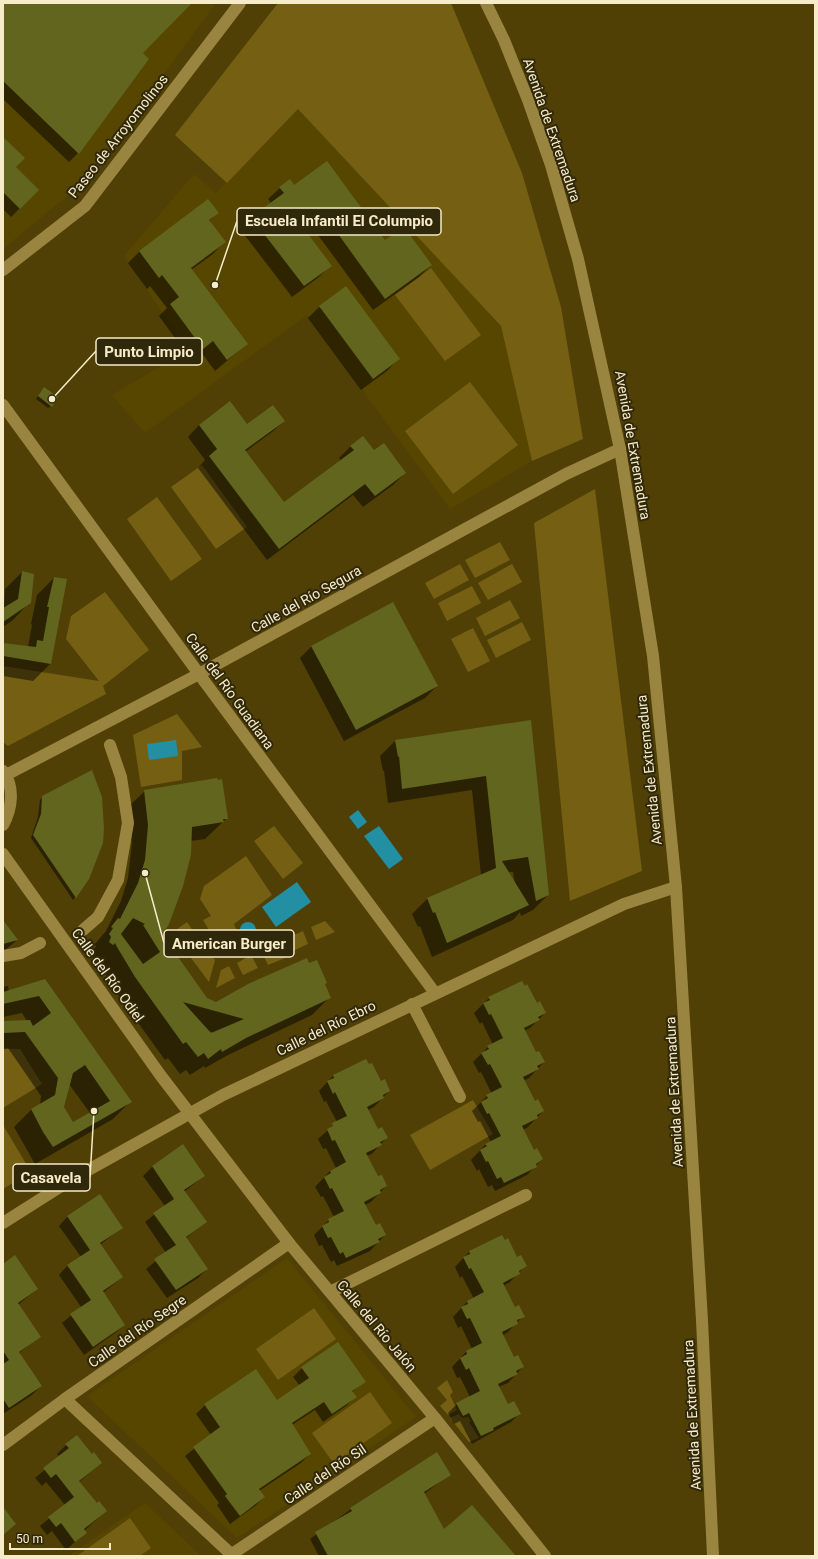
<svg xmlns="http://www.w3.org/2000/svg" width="818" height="1559" font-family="Roboto,sans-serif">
<rect width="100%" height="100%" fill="#504005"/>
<g fill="#574600">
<polygon points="3,3 216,3 83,183 3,249"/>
<polygon points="298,108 501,326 532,461 450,509 307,315 145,433 112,395 188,350 124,256 194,174 216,193"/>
<polygon points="287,1258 416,1417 237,1538 87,1396"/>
<polygon points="145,1503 201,1556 68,1556"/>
</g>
<g fill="#745f13">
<polygon points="278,3 451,3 522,173 561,307 583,439 532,461 501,326 298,109 227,183 175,135"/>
<polygon points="431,268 481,335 445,361 395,295"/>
<polygon points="470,382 518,445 453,494 405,431"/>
<polygon points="202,465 247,527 216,549 171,487"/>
<polygon points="595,489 642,871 570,901 534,523"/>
<polygon points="157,497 202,559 171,581 127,519"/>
<polygon points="500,542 510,560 475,578 465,560"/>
<polygon points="460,564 469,580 434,599 425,583"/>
<polygon points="512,564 522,582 488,600 478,583"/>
<polygon points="472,586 481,603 447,621 438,603"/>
<polygon points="105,592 149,650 103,686 106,694 8,746 3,742 3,666 99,681 66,639 71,616"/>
<polygon points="510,600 520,618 485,636 476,618"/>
<polygon points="522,622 531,640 496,658 487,640"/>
<polygon points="473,628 490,661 468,672 451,639"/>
<polygon points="177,714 202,747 182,751 182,780 141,787 133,735"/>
<polygon points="274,826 303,863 283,879 254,841"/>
<polygon points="246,856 272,895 234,924 239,937 248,944 224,955 203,920 211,916 200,899 204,886"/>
<polygon points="325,921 335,932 316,940 311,927"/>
<polygon points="187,922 195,934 181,944 173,932"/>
<polygon points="303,931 308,944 293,951 287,938"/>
<polygon points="277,940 285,958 268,965 260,948"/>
<polygon points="205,947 215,960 209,982 191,958"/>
<polygon points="251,955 258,968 243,975 237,963"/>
<polygon points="229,966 235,978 216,988 221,970"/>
<polygon points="3,1049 20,1049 42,1084 3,1108"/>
<polygon points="473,1100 493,1134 430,1170 410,1135"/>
<polygon points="3,1125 31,1172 3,1189"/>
<polygon points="314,1308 336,1339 278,1380 256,1349"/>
<polygon points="447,1380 453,1392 450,1395 457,1410 448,1415 440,1406 447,1400 437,1388"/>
<polygon points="370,1392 392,1423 334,1464 312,1433"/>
<polygon points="459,1414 462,1418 468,1417 471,1421 469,1422 479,1438 469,1442 450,1418"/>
<polygon points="130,1518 151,1548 140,1556 77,1556"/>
</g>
<g fill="#238fa2">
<polygon points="176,740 178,756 149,760 147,744"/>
<polygon points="358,810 367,822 358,829 349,817"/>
<polygon points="379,826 403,859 389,869 364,836"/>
<polygon points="297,882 311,902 276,927 262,907"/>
<circle cx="248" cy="930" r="8"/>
</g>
<g fill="#0007" fill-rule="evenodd">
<polygon points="3,3 190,3 141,53 148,60 78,153 69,162 3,99"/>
<polygon points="3,138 14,167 38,190 11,217 3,209"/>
<polygon points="294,187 385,242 431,265 419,277 373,310 315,231 308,236 330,266 319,277 292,297 240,229 252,218 271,203 268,199 280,188"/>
<polygon points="217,213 209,221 224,242 213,254 191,270 247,344 215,371 201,352 191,360 159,316 167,308 150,286 147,289 128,263 140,251"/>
<polygon points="319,307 398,359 387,371 361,390 308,318"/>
<polygon points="42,391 51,406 48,408 36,399"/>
<polygon points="284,421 272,432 245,452 284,504 341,461 339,458 351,446 374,452 405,473 393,485 363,507 353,495 267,560 198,468 205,460 188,437 199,425 247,425"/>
<polygon points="22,572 30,602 13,620 3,627 5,589"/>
<polygon points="54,578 51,663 33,681 3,676 3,644 28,647 32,625 31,624 37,595"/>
<polygon points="312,646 437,686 425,698 344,741 300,658"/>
<path d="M 530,721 L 548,895 L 533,910 L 521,916 L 520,912 L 513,920 L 432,957 L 420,926 L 418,927 L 412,914 L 427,899 L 481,875 L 472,790 L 388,803 L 384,771 L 383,771 L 380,756 L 395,741 ZM 508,872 L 513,872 L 515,884 Z"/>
<path d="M 145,791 L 227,818 L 205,839 L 190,841 L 160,937 L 207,999 L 217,1003 L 324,984 L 330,997 L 312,1015 L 228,1055 L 205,1068 L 204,1066 L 190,1075 L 186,1070 L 180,1074 L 168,1058 L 165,1060 L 118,995 L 97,959 L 95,961 L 92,959 L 94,955 L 92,952 L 96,946 L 94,945 L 106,931 L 121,901 L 128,878 L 132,843 L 127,808 ZM 208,1031 L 215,1033 L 211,1035 Z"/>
<polygon points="43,797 88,879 73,900 31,838 38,817 40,800"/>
<polygon points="3,921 17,940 3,952"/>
<path d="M 45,981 L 130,1102 L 113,1119 L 35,1164 L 14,1127 L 31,1110 L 40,1105 L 41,1096 L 8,1048 L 3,1049 L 3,1022 L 27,1021 L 22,1013 L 3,1017 L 3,987 L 8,986 L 9,992 ZM 69,1084 L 90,1113 L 73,1123 L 63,1107 Z"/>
<polygon points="489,998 536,1004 545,1013 530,1028 524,1031 536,1054 544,1062 529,1078 523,1081 534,1103 543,1111 528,1127 523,1130 533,1151 542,1159 527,1175 495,1191 492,1185 488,1187 479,1169 477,1171 471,1160 486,1144 491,1142 480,1121 478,1122 472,1111 487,1096 492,1094 481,1072 479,1073 473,1062 488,1047 493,1045 482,1022 480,1024 474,1013"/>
<polygon points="333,1076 381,1082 389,1091 374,1107 368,1110 378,1130 386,1138 372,1154 366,1156 378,1178 386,1186 371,1202 365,1205 376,1226 385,1235 370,1251 337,1266 334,1260 331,1262 322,1245 319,1246 314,1235 329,1220 334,1217 323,1196 321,1197 315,1187 330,1171 336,1168 326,1148 323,1149 318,1139 337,1122 326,1101 324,1102 319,1091"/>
<polygon points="183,1146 204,1176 184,1192 205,1222 186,1238 207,1269 198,1278 167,1298 146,1269 166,1253 145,1222 165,1206 143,1176 152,1167"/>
<polygon points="100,1195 122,1227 100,1245 122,1277 103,1293 124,1325 115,1333 84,1355 62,1323 81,1307 59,1275 67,1266 81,1257 59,1226 67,1217"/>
<polygon points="469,1252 517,1258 525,1266 510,1282 503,1286 515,1308 523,1316 508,1332 502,1336 514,1358 523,1367 508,1383 498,1387 507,1405 520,1413 511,1422 472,1444 460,1421 454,1424 448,1413 457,1404 470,1397 460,1377 457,1378 452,1367 466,1352 472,1349 461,1326 458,1328 453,1317 467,1302 474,1299 462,1276 460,1278 455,1267"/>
<polygon points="3,1265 37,1289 18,1305 39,1337 19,1353 41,1386 32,1395 3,1414"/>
<polygon points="302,1368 364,1381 352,1392 355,1397 346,1406 323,1422 315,1410 292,1425 310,1454 301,1463 259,1491 264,1497 255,1506 230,1524 217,1505 219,1503 185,1456 211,1435 196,1414 205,1405 255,1371 277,1401 300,1386 293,1377"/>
<polygon points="66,1445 91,1455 101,1463 79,1482 96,1504 106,1511 84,1531 85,1533 66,1550 52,1531 47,1535 40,1526 65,1505 46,1482 42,1486 35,1478 60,1457 57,1454"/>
<polygon points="450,1474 424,1494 458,1556 319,1556 310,1539 351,1509"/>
</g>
<g fill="#61651e" fill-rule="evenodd">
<polygon points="3,3 192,3 143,53 149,59 79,154 3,81"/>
<polygon points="3,137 25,158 16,167 39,190 20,209 3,192"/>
<polygon points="327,161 385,240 404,227 432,265 385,299 328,220 308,234 332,266 304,286 251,217 284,193 279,187 290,179 294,185"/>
<polygon points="208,199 219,213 209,220 226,242 191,268 248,344 227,360 213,341 203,349 170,304 179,297 162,275 159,278 139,251"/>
<polygon points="346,286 400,359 373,379 319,306"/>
<polygon points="44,387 58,397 52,407 38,396"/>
<polygon points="230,401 247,424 273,405 285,421 245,450 284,502 354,450 350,446 363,436 374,450 384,443 406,473 375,496 365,484 279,549 209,456 217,449 199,425"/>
<polygon points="22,571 34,574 31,603 3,622 3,608 18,599"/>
<polygon points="54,577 67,579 51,664 3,656 3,643 36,647 37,640 43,641 49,607 47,607"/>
<polygon points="393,602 438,686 356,730 311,646"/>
<polygon points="531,720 549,895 536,901 528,857 502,861 529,905 447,943 435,912 433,913 427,898 496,868 486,776 402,789 399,756 398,757 395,740"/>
<polygon points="92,770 102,797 104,829 103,843 89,879 76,898 33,835 41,814 42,796"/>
<path d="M 217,778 L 218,780 L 222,779 L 228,819 L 223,819 L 224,822 L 192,827 L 191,855 L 183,886 L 169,924 L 161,937 L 171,947 L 207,998 L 216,1002 L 248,984 L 307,958 L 309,963 L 317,960 L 327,983 L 325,984 L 331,998 L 246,1038 L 222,1052 L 221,1049 L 208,1059 L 204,1053 L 198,1057 L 186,1042 L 183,1044 L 135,977 L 117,947 L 115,943 L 113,945 L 109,942 L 111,937 L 109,934 L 113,928 L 111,927 L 118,918 L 120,919 L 138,883 L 145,860 L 148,825 L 144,790 ZM 133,918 L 145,924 L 143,925 L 160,952 L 143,964 L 121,934 ZM 183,1002 L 204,1008 L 244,1019 L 211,1033 Z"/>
<polygon points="3,920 18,940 3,944"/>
<path d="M 45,979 L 132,1102 L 53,1147 L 43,1132 L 31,1109 L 55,1095 L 58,1078 L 25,1032 L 3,1033 L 3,1021 L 30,1020 L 33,1026 L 51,1013 L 39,996 L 3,1004 L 3,992 ZM 85,1065 L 110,1101 L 73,1122 L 64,1107 L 73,1073 Z"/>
<polygon points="522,981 525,986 527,984 537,1003 540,1001 546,1013 538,1017 540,1020 524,1028 536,1052 539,1051 545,1062 537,1066 539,1069 523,1077 535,1101 538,1099 544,1111 537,1115 538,1118 522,1126 534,1150 537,1148 543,1159 536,1164 537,1167 504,1183 501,1177 497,1179 488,1161 486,1162 480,1150 487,1146 485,1144 501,1136 489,1113 487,1114 481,1102 488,1098 486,1095 502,1087 490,1064 488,1065 481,1053 489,1049 487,1046 503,1038 491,1014 489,1015 483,1003 490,1000 488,997"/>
<polygon points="366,1059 369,1064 372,1063 381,1081 385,1079 390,1091 383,1095 384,1098 367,1107 378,1129 382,1127 388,1138 380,1142 382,1145 366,1153 378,1176 382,1175 387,1186 380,1190 381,1193 364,1202 376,1225 380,1223 386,1235 378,1239 380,1242 346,1258 343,1252 340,1254 331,1237 328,1238 322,1226 329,1222 328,1219 344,1211 332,1188 330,1189 324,1177 331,1173 330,1171 346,1162 335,1140 332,1141 327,1129 333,1126 332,1123 347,1116 335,1092 333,1094 327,1081 334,1078 333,1075"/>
<polygon points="183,1144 205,1176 184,1190 207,1222 186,1237 208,1269 176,1290 154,1259 176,1245 153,1213 174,1199 152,1166"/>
<polygon points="100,1194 123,1228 100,1243 123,1277 103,1291 125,1325 93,1347 70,1314 91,1300 67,1265 90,1250 67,1216"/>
<polygon points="502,1235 505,1240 508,1238 517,1257 521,1255 527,1266 519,1271 520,1274 503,1283 515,1307 519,1305 525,1317 517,1320 518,1324 502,1332 514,1357 518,1355 524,1367 516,1371 518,1374 498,1384 508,1404 514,1401 521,1414 493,1428 494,1430 481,1436 469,1413 463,1416 456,1403 480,1391 469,1368 466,1370 460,1358 467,1354 466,1351 482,1343 470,1318 467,1319 461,1307 468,1304 467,1301 484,1292 471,1268 469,1269 463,1257 470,1254 469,1251"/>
<polygon points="15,1255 38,1289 18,1303 41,1337 19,1352 42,1386 9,1408 3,1399 3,1364 9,1360 3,1351 3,1264"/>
<polygon points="338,1342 366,1382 352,1391 357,1397 332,1414 324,1402 292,1423 311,1454 259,1489 265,1497 240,1516 225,1496 227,1494 193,1447 220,1427 204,1404 256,1369 277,1400 309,1378 301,1367"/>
<polygon points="77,1435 92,1454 94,1452 102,1463 79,1481 97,1503 99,1501 107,1511 84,1529 87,1533 75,1542 61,1523 56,1527 48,1517 74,1497 56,1474 51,1478 43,1468 69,1448 65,1444"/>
<polygon points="437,1452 451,1475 424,1492 444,1529 472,1505 516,1556 328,1556 315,1532 352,1511 350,1508"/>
<polygon points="3,1507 16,1524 3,1535"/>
</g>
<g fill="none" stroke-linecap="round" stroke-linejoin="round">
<g stroke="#9a8540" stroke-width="12">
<polyline points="486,3 504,40 528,100 551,165 578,259 620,449 653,656 676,887 702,1320 713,1556"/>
<polyline points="3,270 85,206 240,3"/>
<polyline points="3,405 199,674 435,993"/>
<path d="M 3,771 C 15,787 12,809 3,825"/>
<polyline points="6,775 199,674 566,474 620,449"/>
<polyline points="3,854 161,1076 289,1243 435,1418 545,1556"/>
<polyline points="83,930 98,917 118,880 128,823 121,777 110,745"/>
<polyline points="3,956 21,953 40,943"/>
<polyline points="412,1004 460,1097"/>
<polyline points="3,1223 74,1178 223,1095 624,904 676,887"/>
<polyline points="330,1292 526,1195"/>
<polyline points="65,1399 233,1556"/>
<polyline points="3,1445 65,1399 289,1243"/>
<polyline points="232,1554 435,1418"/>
</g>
</g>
<g text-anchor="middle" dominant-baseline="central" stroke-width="4" stroke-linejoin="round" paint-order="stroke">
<g font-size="14" fill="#f7ecc9" stroke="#30280a">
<text transform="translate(552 130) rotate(71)">Avenida de Extremadura</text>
<text transform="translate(118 136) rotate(-52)">Paseo de Arroyomolinos</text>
<text transform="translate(633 445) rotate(80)">Avenida de Extremadura</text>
<text transform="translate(306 599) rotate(-29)">Calle del Río Segura</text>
<text transform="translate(230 691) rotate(54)">Calle del Río Guadiana</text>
<text transform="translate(649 770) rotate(-96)">Avenida de Extremadura</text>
<text transform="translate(108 975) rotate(54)">Calle del Río Odiel</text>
<text transform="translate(326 1028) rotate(-26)">Calle del Río Ebro</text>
<text transform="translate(674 1092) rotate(-93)">Avenida de Extremadura</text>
<text transform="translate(377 1326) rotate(50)">Calle del Río Jalón</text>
<text transform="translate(137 1331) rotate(-35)">Calle del Río Segre</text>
<text transform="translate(692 1415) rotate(-93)">Avenida de Extremadura</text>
<text transform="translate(325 1474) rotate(-34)">Calle del Río Sil</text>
</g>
</g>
<path fill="none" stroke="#f7ecc9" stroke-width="1.5" d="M215 285L237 221M52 399L96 351M145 873L164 943M94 1111L90 1177"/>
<g fill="#f7ecc9" stroke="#30280a" stroke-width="1.5">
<circle cx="215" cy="285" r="4"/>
<circle cx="52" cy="399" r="4"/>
<circle cx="145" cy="873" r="4"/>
<circle cx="94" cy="1111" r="4"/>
</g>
<g fill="#30280a" stroke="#f7ecc9" stroke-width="1.5">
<rect x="237" y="208" width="204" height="27" rx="4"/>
<rect x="96" y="338" width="106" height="27" rx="4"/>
<rect x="164" y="930" width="130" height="27" rx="4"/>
<rect x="13" y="1164" width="77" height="27" rx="4"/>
</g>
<g font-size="15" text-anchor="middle" font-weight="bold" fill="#f7ecc9">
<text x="339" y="226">Escuela Infantil El Columpio</text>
<text x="149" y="357">Punto Limpio</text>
<text x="229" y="949">American Burger</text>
<text x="51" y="1183">Casavela</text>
</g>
<rect width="818" height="1559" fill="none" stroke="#f7ecc9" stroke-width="8"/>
<path d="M10 1543v6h100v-6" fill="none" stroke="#f7ecc9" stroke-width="2"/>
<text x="16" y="1543" font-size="12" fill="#f7ecc9" stroke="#30280a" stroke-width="3" paint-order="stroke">50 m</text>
</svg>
